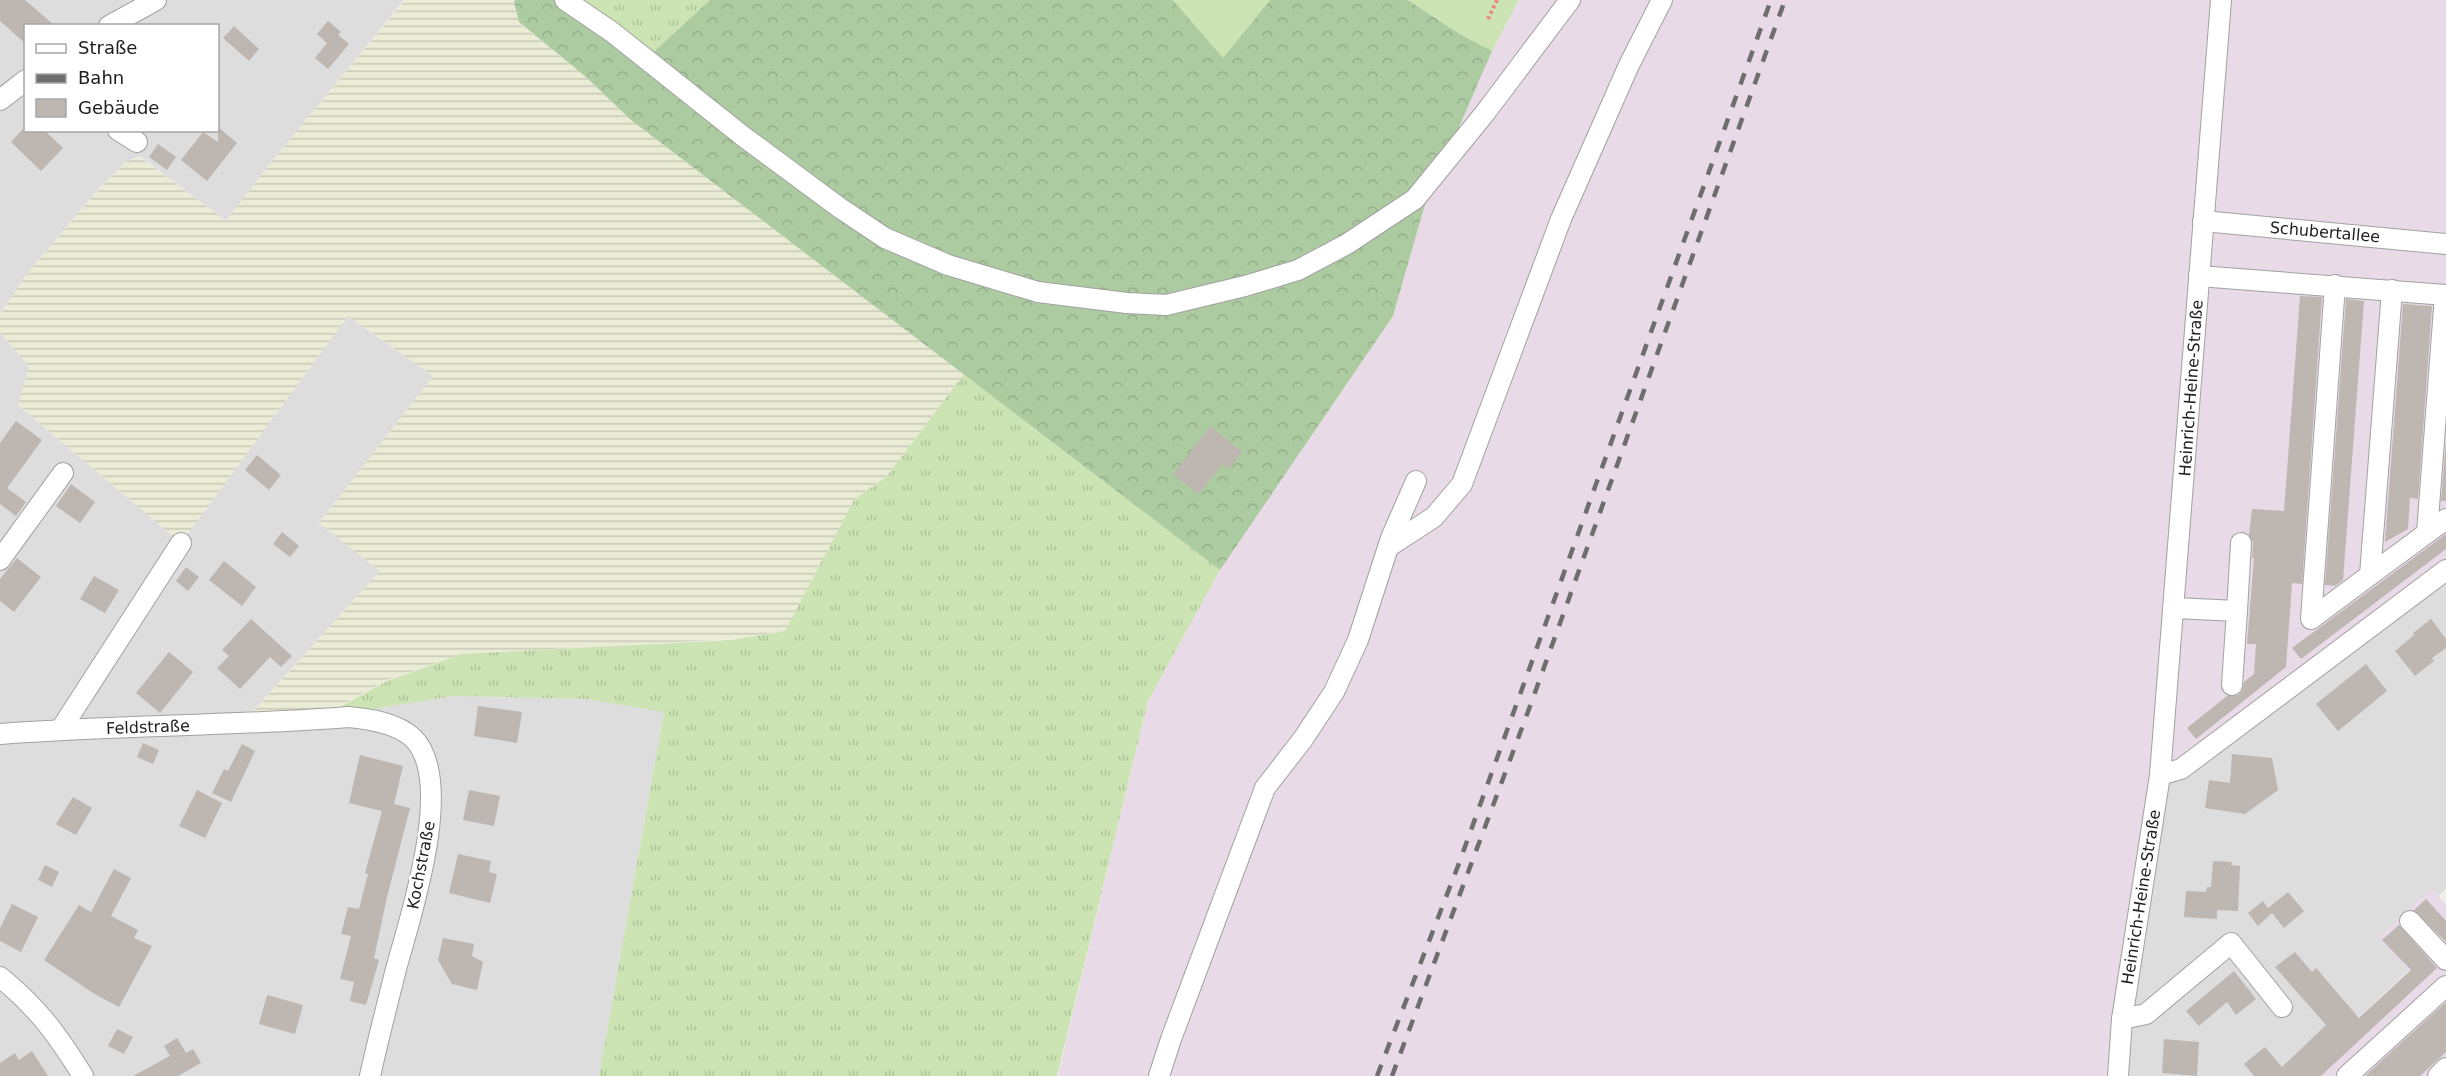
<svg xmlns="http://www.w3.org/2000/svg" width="2446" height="1076" font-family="'DejaVu Sans',sans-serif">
<defs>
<pattern id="farmland-rules" width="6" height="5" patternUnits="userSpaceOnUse" patternTransform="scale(1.5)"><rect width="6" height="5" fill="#ebecd5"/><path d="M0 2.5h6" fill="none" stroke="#c9cab7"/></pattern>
<pattern id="grass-tufts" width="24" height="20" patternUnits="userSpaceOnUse" patternTransform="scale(1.5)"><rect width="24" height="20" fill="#cce4b3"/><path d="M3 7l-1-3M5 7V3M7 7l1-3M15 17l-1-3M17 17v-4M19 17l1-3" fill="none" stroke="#afc39a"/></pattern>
<pattern id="forest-crowns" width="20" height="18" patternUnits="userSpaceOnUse" patternTransform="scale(1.5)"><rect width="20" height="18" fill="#adcba1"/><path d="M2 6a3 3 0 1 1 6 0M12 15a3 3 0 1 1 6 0" fill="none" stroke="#95ae8a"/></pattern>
</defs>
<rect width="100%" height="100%" fill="#f0ede8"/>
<g fill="#dedddd" fill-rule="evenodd">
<path d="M 0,0 L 404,0 L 269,165 L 226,221 L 140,156 L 127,161 L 99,188 L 26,275 L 0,314 ZM 26,26 L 218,26 L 218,130 L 26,130 Z"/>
<polygon points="348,316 433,376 319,523 380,571 242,723 454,696 587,699 664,711 599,1076 0,1076 0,332 29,367 18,405 181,543"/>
<polygon points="2446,571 2446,889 2438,896 2432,889 2409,970 2296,1076 2120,1076 2160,775"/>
</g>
<g fill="#e8dae6">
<polygon points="1519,0 2446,0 2446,570 2160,775 2117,1076 1058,1076 1148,701 1220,570 1393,316 1424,208 1492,51"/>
<polygon points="2432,889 2446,905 2446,1076 2296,1076 2409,971 2378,937"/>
</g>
<polygon fill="url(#farmland-rules)" points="405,0 511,0 514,2 519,23 586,77 631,120 964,374 887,476 854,500 785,631 732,639 462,654 387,680 340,706 296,721 242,724 380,571 319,523 433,376 348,316 181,543 18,405 29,367 0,332 0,315 26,275 100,188 127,161 140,157 226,221 269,165"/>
<g fill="url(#grass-tufts)">
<polygon points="565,0 710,0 646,59"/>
<polygon points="964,374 1220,570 1148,701 1057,1076 599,1076 664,712 587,699 454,696 297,721 340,707 387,681 462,654 732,640 785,631 854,500 887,476"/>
</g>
<polygon fill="url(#forest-crowns)" points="515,0 565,0 646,59 710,0 1173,0 1223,57 1270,0 1408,0 1460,34 1492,51 1424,208 1393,316 1220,570 631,120 586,77 519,22 514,2"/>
<g fill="#cce4b3">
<polygon points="1173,0 1270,0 1223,58"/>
<polygon points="1408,0 1519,0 1492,51 1460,34"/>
</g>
<g fill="#bdb6b1">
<polygon points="0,0 25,0 55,26 26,26 26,44 0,21"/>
<polygon points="328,21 341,32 338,35 349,44 328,69 315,58 327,43 317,34"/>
<polygon points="234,26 259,49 249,61 223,38"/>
<polygon points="218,127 237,143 207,181 181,160 203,132 218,142"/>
<polygon points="22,130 44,130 63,148 41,171 11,142"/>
<polygon points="158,144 176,157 167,170 149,157"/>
<polygon points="2300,296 2322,297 2302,584 2292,583 2286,667 2196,739 2187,728 2227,696 2238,695 2242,691 2244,682 2254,674 2256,644 2247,644 2254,558 2252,558 2253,543 2249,535 2252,509 2284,511"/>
<polygon points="2346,299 2364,301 2343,580 2335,586 2325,585"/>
<polygon points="2403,304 2432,306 2418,499 2410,498 2408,529 2385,542"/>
<polygon points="16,421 42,440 7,488 26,502 16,516 0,504 0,443"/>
<polygon points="1210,426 1242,452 1229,469 1222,464 1199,494 1173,475"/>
<polygon points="2446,441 2446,501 2441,501"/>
<polygon points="257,455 281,475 269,490 245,470"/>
<polygon points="71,484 95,502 80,523 56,506"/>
<polygon points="282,532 299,546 290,557 273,544"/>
<polygon points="2446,534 2446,549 2301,659 2292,648"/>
<polygon points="17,558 41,577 14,612 0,601 0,579"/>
<polygon points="224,561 256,587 242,606 209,580"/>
<polygon points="186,567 199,577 188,591 176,581"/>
<polygon points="94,576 119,590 105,613 80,599"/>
<polygon points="251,619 292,656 281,667 270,657 240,689 217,668 229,656 222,650"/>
<polygon points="2431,619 2446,639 2446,648 2432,658 2434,661 2415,676 2395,651 2414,635 2413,633"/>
<polygon points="169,652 193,672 160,713 136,693"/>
<polygon points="2366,664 2387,691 2338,731 2316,704"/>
<polygon points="478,706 522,712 517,743 474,736"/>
<polygon points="143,743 159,750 153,764 137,757"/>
<polygon points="242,744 255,751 231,802 212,793 224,769 228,771"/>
<polygon points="2232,754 2272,758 2278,790 2245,814 2205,808 2209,780 2230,783"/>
<polygon points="360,755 403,766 394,804 410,808 387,897 374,958 379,960 366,1005 350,1001 354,982 340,979 351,936 341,934 348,907 359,909 368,874 365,873 382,811 349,803"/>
<polygon points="197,790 222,803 205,838 179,826"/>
<polygon points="469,790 500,796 494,826 463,820"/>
<polygon points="73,797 92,808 76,835 56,824"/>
<polygon points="458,854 491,861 489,872 497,874 490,903 449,893"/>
<polygon points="2213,861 2232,862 2231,865 2240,866 2238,911 2217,910 2217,919 2184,917 2186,891 2206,892 2207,887 2211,887"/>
<polygon points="45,865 59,872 52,887 38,880"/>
<polygon points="114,869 131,878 111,916 138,930 134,938 152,946 119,1007 93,993 44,960 79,905 91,912"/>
<polygon points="2288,892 2304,911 2284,928 2272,913 2258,926 2248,913 2263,901 2268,908"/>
<polygon points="2426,899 2446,921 2446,942 2414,910"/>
<polygon points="12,904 38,917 21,952 0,941 0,928"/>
<polygon points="2399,925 2437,968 2321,1076 2254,1076 2244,1064 2265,1047 2282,1067 2326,1025 2275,967 2295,952 2312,972 2316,968 2359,1018 2411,970 2382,940"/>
<polygon points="443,938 474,944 472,956 483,962 477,990 452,984 438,960"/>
<polygon points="2234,971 2256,999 2236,1015 2227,1002 2199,1026 2186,1011"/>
<polygon points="267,995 303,1005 295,1034 259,1024"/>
<polygon points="2446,1002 2446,1052 2420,1076 2365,1076"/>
<polygon points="117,1029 133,1037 124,1054 108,1046"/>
<polygon points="177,1038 186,1053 193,1049 201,1063 178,1076 133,1076 170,1056 164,1046"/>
<polygon points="2164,1039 2199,1042 2197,1076 2162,1073"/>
<polygon points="32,1051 48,1076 0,1076 0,1063 15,1053 19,1060"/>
</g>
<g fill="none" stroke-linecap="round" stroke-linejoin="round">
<defs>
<g id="minor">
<polyline points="565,0 612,32 744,137 840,208 885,238 948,265 1038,292 1127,303 1166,305 1245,286 1298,270 1347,244 1415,199 1485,113 1570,0"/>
<polyline points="109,26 156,0"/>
<polyline points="0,100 26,80"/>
<polyline points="118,130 137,142"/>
<polyline points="2203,221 2446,244"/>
<polyline points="2199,276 2446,295"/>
<polyline points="2335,285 2311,619 2370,575 2392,290"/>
<polyline points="2445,295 2427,533 2446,519"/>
<polyline points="1388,547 1434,517 1462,484 1561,219 1629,65 1662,0"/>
<polyline points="0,560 63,473"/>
<polyline points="2370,575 2427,533"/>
<polyline points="2175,608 2237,611 2232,685"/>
<polyline points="2237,611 2241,543"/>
<polyline points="61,729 181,543"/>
<path d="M 0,734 C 116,725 233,726 349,717 C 370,719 397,723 413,738 C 456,780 410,918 396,969 C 387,1005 378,1040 370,1076"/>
<polyline points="2160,775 2181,769 2446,570"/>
<polyline points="2410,921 2446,960"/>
<path d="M 0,977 C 38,1008 57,1034 83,1076"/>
<polyline points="2122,1019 2146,1014 2231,943 2282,1007"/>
<polyline points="1159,1076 1171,1039 1265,788 1303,739 1334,692 1358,640 1391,538 1416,481"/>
<polyline points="2118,1076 2122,1019 2160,775 2221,0"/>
<polyline points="2347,1076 2446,986"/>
<polyline points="2438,1076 2446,1068"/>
</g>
</defs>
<use href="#minor" stroke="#a1a1a1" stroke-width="22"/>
<polyline stroke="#ec877c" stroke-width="4" stroke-dasharray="3 3" stroke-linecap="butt" points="1488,19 1497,0"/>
<use href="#minor" stroke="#fff" stroke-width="20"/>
<g stroke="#6e6e6e" stroke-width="4.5" stroke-dasharray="12 12" stroke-linecap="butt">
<polyline points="1377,1076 1458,866 1771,0"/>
<polyline points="1392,1076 1529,709 1785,0"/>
</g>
</g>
<g text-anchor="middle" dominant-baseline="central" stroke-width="5" stroke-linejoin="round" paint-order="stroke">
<g font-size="16" fill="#202020" stroke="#fff">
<text transform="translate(2325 232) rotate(5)">Schubertallee</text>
<text transform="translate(2191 388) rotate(-86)">Heinrich-Heine-Straße</text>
<text transform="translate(148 727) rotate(-2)">Feldstraße</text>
<text transform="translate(421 865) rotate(-79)">Kochstraße</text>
<text transform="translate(2141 897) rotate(-81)">Heinrich-Heine-Straße</text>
</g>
</g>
<rect x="24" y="24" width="195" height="108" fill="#ffffff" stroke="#a6a6a6" stroke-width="1.5"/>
<rect x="36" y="44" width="30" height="9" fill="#ffffff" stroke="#a6a6a6" stroke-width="1.5"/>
<text x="78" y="54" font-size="18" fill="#202020">Straße</text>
<rect x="36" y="74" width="30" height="9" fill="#6e6e6e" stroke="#a6a6a6" stroke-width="1.5"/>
<text x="78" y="84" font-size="18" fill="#202020">Bahn</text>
<rect x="36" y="99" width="30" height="18" fill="#bdb6b1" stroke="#a6a6a6" stroke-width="1.5"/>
<text x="78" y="114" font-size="18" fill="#202020">Gebäude</text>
</svg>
